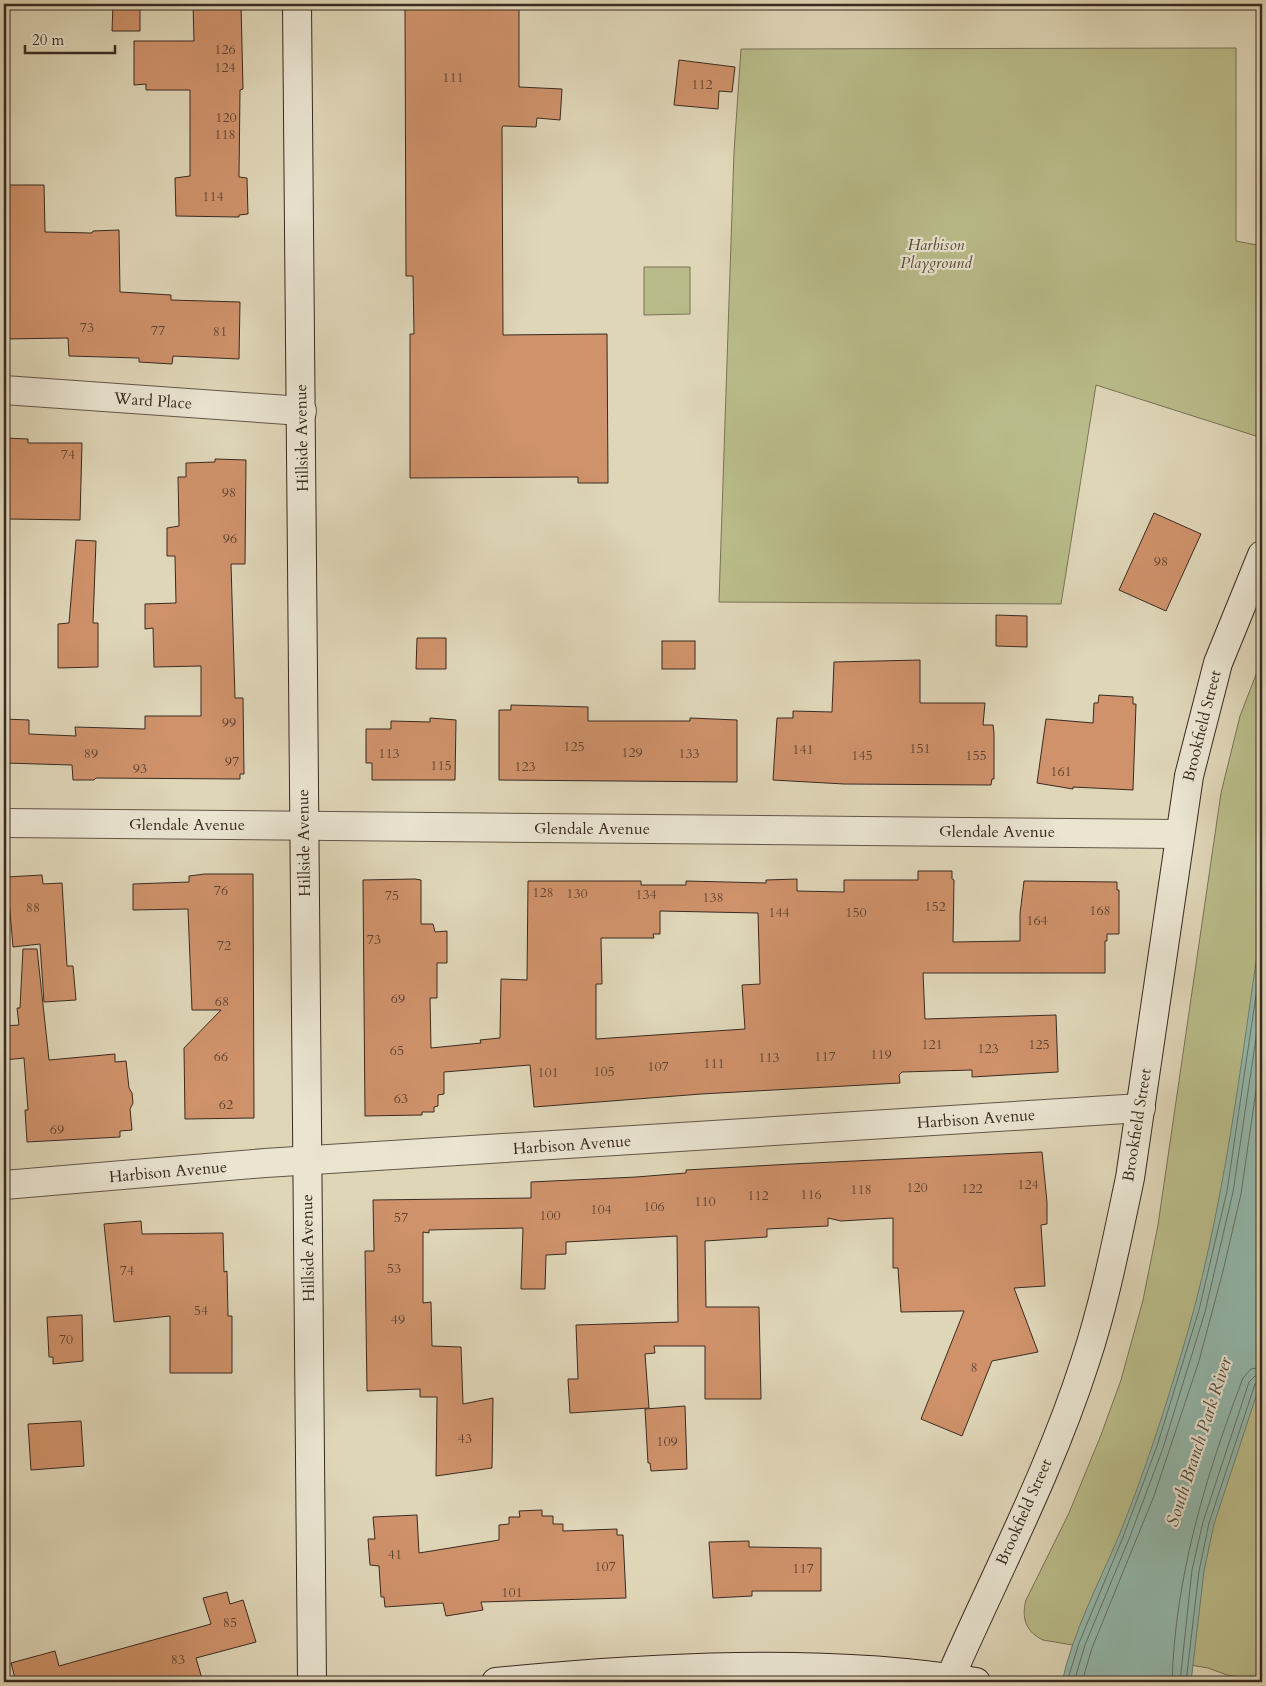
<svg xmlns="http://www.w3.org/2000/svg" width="1266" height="1686" font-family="Cardo,serif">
<rect width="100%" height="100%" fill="#dfd6b8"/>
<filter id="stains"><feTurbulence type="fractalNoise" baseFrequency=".004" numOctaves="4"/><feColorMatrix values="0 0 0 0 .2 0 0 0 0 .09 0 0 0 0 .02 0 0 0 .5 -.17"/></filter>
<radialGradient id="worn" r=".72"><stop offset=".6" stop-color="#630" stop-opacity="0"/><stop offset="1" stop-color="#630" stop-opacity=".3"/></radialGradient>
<g fill="#b9bc8a" stroke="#7a7356">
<polygon points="1236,48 1236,241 1262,246 1262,438 1096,385 1061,604 719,602 734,152 741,49"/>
<polygon points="644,267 690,267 690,314 644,315"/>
<path d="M 1262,659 L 1262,1681 L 1227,1675 L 1208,1668 L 1043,1640 C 1026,1632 1021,1618 1026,1600 L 1069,1513 L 1101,1435 L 1121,1380 L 1143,1300 L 1158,1225 L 1221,793 L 1240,716 Z"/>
</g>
<path fill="#93b9ad" stroke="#6f8075" d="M 1262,921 L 1262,1378 L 1214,1524 L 1204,1571 L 1191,1682 L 1062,1682 C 1073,1632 1098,1585 1118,1538 C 1142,1479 1162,1419 1180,1358 C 1224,1215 1240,1068 1262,921 Z"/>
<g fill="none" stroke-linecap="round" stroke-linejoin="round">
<g stroke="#667267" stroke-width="1">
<polyline points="1067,1682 1079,1643 1123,1537 1157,1446 1199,1310 1227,1191 1262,955"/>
<polyline points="1074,1682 1085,1645 1129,1539 1163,1448 1205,1312 1233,1192 1262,998"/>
<polyline points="1082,1682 1092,1648 1154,1496 1199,1361 1223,1271 1241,1194 1262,1049"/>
<path d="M 1172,1682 C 1175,1577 1206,1475 1243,1378 L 1251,1369 L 1262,1367"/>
<polyline points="1180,1682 1192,1570 1203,1522 1249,1382 1255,1376 1262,1374"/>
<polyline points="1186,1682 1199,1571 1209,1523 1255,1384 1262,1380"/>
</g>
</g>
<g fill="#cf926b" stroke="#3a2a21" fill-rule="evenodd">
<polygon points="113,4 140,4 140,31 112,31"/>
<polygon points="193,4 241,4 243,89 240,90 239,177 247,178 248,214 239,215 239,217 176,216 175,178 190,176 190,90 146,90 146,84 134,85 134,41 194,41"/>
<polygon points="408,4 472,4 472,9 519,8 519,87 562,89 560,120 537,118 536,127 503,126 502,128 503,335 607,334 608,483 578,483 578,477 410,478 410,334 414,334 413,276 406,276 405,9 408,9"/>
<polygon points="679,60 735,67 732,92 719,91 718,109 674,105"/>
<polygon points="4,185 44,185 45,232 92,233 93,231 119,230 120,292 171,295 171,300 240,302 239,359 173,356 172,364 139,362 139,358 69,356 68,338 4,339"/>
<polygon points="4,438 28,439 28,443 82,443 80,520 8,519 7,516 4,516"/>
<polygon points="215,459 246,460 245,564 231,564 235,698 243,698 244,774 240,774 240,779 96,778 94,780 73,780 72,765 4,763 4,719 29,720 29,734 76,736 75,727 145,729 145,716 201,716 201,666 154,667 153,628 145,629 145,604 176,603 175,556 167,556 167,528 179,526 178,477 186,477 186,463 215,462"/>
<polygon points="1154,513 1201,534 1166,611 1119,590"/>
<polygon points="76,540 96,541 93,623 98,623 98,667 58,668 58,624 69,623"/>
<polygon points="996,615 1027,616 1027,647 996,646"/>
<polygon points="417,638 446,638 446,669 416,669"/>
<rect x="662" y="641" width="33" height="28"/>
<polygon points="920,660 920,703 985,703 983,725 993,725 994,733 994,779 992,779 991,785 844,784 773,780 777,718 793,718 793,711 832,712 834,662"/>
<polygon points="1099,695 1133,697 1133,704 1136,704 1133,790 1073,787 1073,789 1037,783 1046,719 1093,723 1094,703 1098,703"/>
<polygon points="511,705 588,707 588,721 690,721 690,718 737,720 737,782 499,780 499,710 511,710"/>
<polygon points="430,718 456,720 455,780 372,780 372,763 366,763 366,729 391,729 391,721 430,722"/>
<path d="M 918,871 L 952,871 L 952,879 L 954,880 L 953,942 L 1020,941 L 1020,914 L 1024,881 L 1117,882 L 1117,890 L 1119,890 L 1119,934 L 1107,934 L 1107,941 L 1105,941 L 1105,973 L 923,973 L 925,1019 L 1056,1015 L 1058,1072 L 972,1077 L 972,1070 L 902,1072 L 899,1075 L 900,1083 L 701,1094 L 534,1107 L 530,1065 L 444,1072 L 444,1094 L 438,1095 L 438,1106 L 434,1107 L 434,1112 L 422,1112 L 422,1115 L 365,1116 L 363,880 L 415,879 L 421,880 L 421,924 L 433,924 L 435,932 L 447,931 L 447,963 L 437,963 L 437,998 L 430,998 L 431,1048 L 481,1043 L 480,1040 L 500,1038 L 501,979 L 527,980 L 528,881 L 641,881 L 641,885 L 686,885 L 686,881 L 766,883 L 766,880 L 797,879 L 797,891 L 844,892 L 844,880 L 918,880 ZM 660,911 L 758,913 L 760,984 L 742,985 L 745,1029 L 596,1039 L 596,984 L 602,984 L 601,938 L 654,938 L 653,934 L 660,934 Z"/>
<polygon points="205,874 253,874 254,1118 185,1119 184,1048 221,1010 192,1010 188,909 133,910 133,884 189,882 189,876"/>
<polygon points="42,875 43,884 62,883 67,966 73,966 76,1000 44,1002 40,944 13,947 7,877"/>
<polygon points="23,949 37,949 49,1060 115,1054 115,1062 126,1061 129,1088 132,1093 133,1103 130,1109 132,1130 120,1131 120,1137 27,1142 25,1110 28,1110 24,1058 4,1060 4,1026 19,1025 17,1008 20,1008"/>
<polygon points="1042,1152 1047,1202 1047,1224 1041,1225 1045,1286 1014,1288 1038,1352 992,1361 962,1436 921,1419 964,1311 901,1312 898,1268 893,1268 893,1218 841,1221 828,1218 828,1226 767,1229 767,1237 705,1241 706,1307 759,1307 761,1399 705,1399 705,1346 654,1346 655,1353 645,1354 649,1408 570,1413 568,1379 578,1379 576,1325 678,1322 677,1236 566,1242 566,1254 546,1255 545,1289 521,1289 523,1228 429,1230 429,1233 423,1232 423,1303 431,1302 432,1346 461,1347 463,1404 493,1398 492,1468 436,1476 437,1397 420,1397 420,1389 367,1391 365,1251 374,1251 373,1200 531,1198 531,1182 636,1177 686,1173 686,1170 792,1164"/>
<polygon points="141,1221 142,1234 223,1233 224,1272 227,1271 228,1316 232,1316 232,1373 170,1373 170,1316 114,1322 104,1224"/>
<polygon points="82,1315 83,1361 53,1364 53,1357 49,1357 47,1317"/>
<polygon points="685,1406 687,1469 651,1471 650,1463 648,1463 645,1409"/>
<polygon points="81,1421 84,1466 31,1470 28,1424"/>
<polygon points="542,1510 542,1516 553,1516 553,1524 563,1524 563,1531 617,1529 617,1535 623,1535 626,1598 481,1602 483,1610 446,1616 443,1603 385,1607 384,1597 381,1597 379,1566 370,1565 368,1539 375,1539 373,1517 417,1515 419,1553 499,1540 499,1525 509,1524 509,1517 520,1517 519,1511"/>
<polygon points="749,1541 749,1547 821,1548 821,1591 752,1591 752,1596 713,1598 709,1542"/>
<polygon points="227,1592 230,1604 243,1600 256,1642 196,1658 203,1682 16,1682 11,1663 55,1651 59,1666 211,1624 203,1598"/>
</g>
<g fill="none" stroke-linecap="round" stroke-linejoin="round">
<defs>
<g id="street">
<polyline points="4,390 302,411"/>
<polyline points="4,823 1180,834"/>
<polyline points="4,1185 265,1163 1141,1108"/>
</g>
<g id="secondary">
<polyline points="297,4 312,1682"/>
<path d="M 950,1678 C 996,1573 1050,1471 1085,1362 C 1105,1302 1117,1239 1130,1178 L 1189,776 L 1218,663 L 1262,555"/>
<path d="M 496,1682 C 649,1667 824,1657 976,1682"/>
</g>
</defs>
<use href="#street" stroke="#635547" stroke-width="30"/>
<use href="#secondary" stroke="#3a2a21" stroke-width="30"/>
<use href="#street" stroke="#eae4d1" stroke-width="28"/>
<use href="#secondary" stroke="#eae4d1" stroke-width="28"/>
</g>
<g text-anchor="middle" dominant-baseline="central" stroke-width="4.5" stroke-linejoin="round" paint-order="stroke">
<g font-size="14" fill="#5f4434">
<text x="225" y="49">126</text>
<text x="225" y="67">124</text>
<text x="453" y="77">111</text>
<text x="702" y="84">112</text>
<text x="226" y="117">120</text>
<text x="225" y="134">118</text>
<text x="213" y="196">114</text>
<text x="87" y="327">73</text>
<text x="158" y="330">77</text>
<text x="220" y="331">81</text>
<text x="68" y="454">74</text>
<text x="229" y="492">98</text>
<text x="230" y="538">96</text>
<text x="1161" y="561">98</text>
<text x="229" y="722">99</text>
<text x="574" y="746">125</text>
<text x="920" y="748">151</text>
<text x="803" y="749">141</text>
<text x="632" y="752">129</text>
<text x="91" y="753">89</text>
<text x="389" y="753">113</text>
<text x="689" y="753">133</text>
<text x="862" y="755">145</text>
<text x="976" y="755">155</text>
<text x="232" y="761">97</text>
<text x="441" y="765">115</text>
<text x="525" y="766">123</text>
<text x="140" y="768">93</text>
<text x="1061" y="771">161</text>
<text x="221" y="890">76</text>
<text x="543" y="892">128</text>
<text x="577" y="893">130</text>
<text x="646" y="894">134</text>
<text x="392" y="895">75</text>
<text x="713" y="897">138</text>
<text x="935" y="906">152</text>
<text x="33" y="907">88</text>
<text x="1100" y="910">168</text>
<text x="779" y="912">144</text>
<text x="856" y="912">150</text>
<text x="1037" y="920">164</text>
<text x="374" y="939">73</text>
<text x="224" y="945">72</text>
<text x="398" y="998">69</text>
<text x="222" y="1001">68</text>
<text x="932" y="1044">121</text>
<text x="1039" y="1044">125</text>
<text x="988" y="1048">123</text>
<text x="397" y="1050">65</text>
<text x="881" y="1054">119</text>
<text x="221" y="1056">66</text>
<text x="825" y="1056">117</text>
<text x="769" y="1057">113</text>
<text x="714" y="1063">111</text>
<text x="658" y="1066">107</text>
<text x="604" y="1071">105</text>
<text x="548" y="1072">101</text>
<text x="401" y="1098">63</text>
<text x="226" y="1104">62</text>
<text x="57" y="1129">69</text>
<text x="1028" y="1184">124</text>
<text x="917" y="1187">120</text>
<text x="972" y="1188">122</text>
<text x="861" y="1189">118</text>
<text x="811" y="1194">116</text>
<text x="758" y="1195">112</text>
<text x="705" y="1201">110</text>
<text x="654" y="1206">106</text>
<text x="601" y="1209">104</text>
<text x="550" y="1215">100</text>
<text x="401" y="1217">57</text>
<text x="394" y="1268">53</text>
<text x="127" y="1270">74</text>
<text x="201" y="1310">54</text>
<text x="398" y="1319">49</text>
<text x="66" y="1339">70</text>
<text x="974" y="1367">8</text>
<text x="465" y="1438">43</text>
<text x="667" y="1441">109</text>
<text x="395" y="1554">41</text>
<text x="605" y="1566">107</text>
<text x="803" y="1568">117</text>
<text x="512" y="1592">101</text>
<text x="230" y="1622">85</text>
<text x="178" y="1659">83</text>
</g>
<g font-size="16" font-style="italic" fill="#534736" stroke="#eae4d1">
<text x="936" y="245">Harbison<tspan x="936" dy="18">Playground</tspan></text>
</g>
<g font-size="16" fill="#3a2a21" stroke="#eae4d1">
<text transform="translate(153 401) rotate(4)">Ward Place</text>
<text transform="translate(302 438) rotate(-91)">Hillside Avenue</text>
<text transform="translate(1202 726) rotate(-76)">Brookfield Street</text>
<text x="187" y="825">Glendale Avenue</text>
<text x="592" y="829">Glendale Avenue</text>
<text x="997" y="832">Glendale Avenue</text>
<text transform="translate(304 843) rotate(-91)">Hillside Avenue</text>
<text transform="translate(976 1119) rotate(-4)">Harbison Avenue</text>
<text transform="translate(1137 1125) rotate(-81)">Brookfield Street</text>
<text transform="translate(572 1145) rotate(-4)">Harbison Avenue</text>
<text transform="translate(168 1172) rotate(-5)">Harbison Avenue</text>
<text transform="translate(308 1248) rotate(-91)">Hillside Avenue</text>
<text transform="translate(1024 1512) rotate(-66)">Brookfield Street</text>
</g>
<g font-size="18" font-style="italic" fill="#504e44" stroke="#eae4d1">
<text transform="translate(1199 1442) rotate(-72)">South Branch Park River</text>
</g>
</g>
<rect width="1266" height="1686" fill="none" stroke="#dfd6b8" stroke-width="20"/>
<rect x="5" y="5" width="1256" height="1676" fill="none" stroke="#3a2a21" stroke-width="2.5"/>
<rect x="10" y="10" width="1246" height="1666" fill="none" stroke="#3a2a21"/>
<path d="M25 45v8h90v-8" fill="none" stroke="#3a2a21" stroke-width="2.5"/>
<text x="32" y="45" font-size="15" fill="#3a2a21" stroke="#eae4d1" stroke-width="4" paint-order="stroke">20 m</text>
<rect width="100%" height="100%" filter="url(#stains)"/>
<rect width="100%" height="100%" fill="url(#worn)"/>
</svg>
